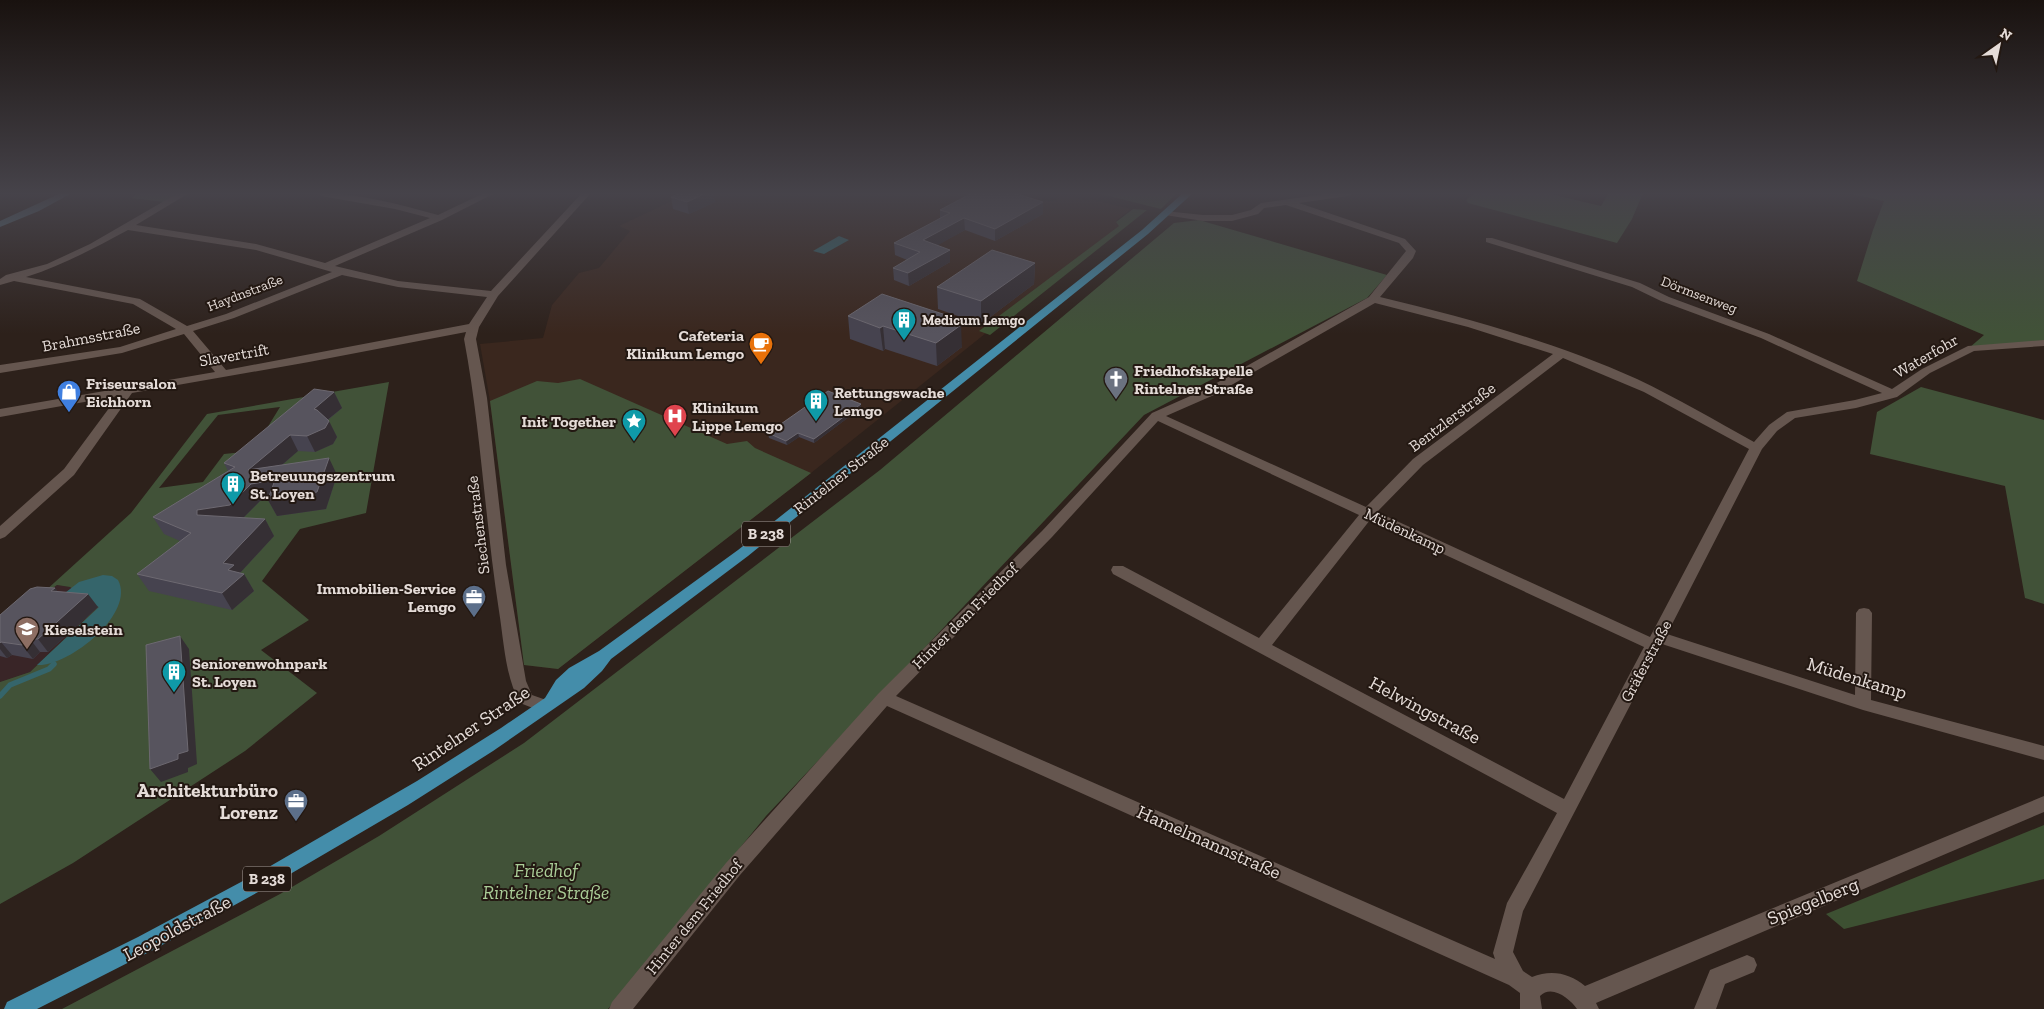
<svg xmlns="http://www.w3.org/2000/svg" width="2044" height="1009" font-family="'Zilla Slab',serif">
<rect width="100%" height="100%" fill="#2d211b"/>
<polygon fill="#3a271e" points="689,193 1015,193 1044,201 1055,201 1064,195 1086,201 1090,199 1131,209 1116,221 1120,226 811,473 558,669 524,665 490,401 480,344 543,338 552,305 579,273 599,268 630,231 619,226"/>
<polygon fill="#392527" points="57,585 71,587 100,606 30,672 0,682 0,627"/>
<g fill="#415238" fill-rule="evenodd">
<polygon points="139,193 177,193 164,202 131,198"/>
<polygon points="1475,193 1546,193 1601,206 1609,193 1643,193 1632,219 1617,243 1468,203 1466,200"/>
<polygon points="1847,193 2044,193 2044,342 1969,348 1984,335 1857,281 1873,230 1884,201"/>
<polygon points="1199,220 1387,275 1367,298 1144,415 766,816 608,1009 62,1009 280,894 379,836 524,743 880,470 1174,223"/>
<polygon points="580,379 727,444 747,441 755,448 811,473 558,669 524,665 490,401 537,381 558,383"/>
<path d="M 389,382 L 366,513 L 300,529 L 262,581 L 309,620 L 261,650 L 317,693 L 245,751 L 73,863 L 0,904 L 0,682 L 30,672 L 99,606 L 70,587 L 57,585 L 0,625 L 33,602 L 131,513 L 207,414 ZM 280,407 L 253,451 L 224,454 L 203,482 L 159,488 L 218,415 Z"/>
<polygon points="1921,387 2044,420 2044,604 2025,598 2005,486 1870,454 1877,412"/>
</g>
<g fill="#3d5032">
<polygon points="1097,193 1177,193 1161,209"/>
<polygon points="1133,209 1147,210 990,335 979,331 1119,226 1116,222"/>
<polygon points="2044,825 2044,879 1844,929 1826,914"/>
</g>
<g fill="#35656b">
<polygon points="839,236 849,240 824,254 813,251"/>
<path d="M 103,575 L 112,576 L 118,580 C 136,613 69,667 37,665 L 99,607 L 68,603 L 61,596 L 79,582 Z"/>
</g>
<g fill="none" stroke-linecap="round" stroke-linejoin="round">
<polyline stroke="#35656b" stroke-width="5.5" points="0,696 10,685 49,669 54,664"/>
<g fill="#65564f" fill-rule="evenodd">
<path d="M 178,193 L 189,193 L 136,225 L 256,244 L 325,263 L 430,218 L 395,209 L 321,196 L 317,193 C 358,193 399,204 438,215 L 484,193 L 495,193 L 442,220 L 335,266 L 398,281 L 491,291 L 582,193 L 591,193 L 498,296 L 479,327 L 476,339 L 487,398 L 506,565 L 526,681 L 532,695 L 549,701 L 551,706 L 549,711 L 543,712 L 520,703 C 505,676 504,642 499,611 C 485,521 481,429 464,339 L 466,332 L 309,362 L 132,393 L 74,475 L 5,537 L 0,539 L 0,526 L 64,469 L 118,396 L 0,417 L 0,409 L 215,372 L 184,334 L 122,353 L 0,373 L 0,365 L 120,347 L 176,329 L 133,304 L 14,281 L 0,285 L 0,279 L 6,275 L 47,264 L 90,244 ZM 128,230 L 256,250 L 332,272 L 226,314 L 187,326 L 140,299 L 26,277 C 64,265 94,248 128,230 ZM 342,275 L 398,287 L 487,297 L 469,324 L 226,370 L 193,331 L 234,318 Z"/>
<path d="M 1332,193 L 1353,193 L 1348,196 L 1299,203 L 1405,239 L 1416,251 L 1413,258 L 1380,297 C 1467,318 1555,342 1637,379 C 1677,398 1716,421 1754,442 L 1769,425 L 1787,412 L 1855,400 L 1882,393 L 1761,338 L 1661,301 L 1632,287 L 1486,242 L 1486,238 L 1492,238 L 1640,283 L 1669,297 L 1769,334 L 1892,389 L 1922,369 L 1968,346 L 2044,340 L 2044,346 L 1974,351 L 1930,373 L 1897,397 L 1856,408 L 1795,418 L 1777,431 L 1762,449 L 1667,634 L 1855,695 L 1856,613 L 1859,609 L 1864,608 L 1869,609 L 1872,613 L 1871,700 L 2044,746 L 2044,760 L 1863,710 L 1662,644 L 1523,911 L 1513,952 L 1523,971 L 1532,977 C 1551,969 1570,973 1585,986 L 2044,796 L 2044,812 L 1596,1003 L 1599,1009 L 1577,1009 C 1570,999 1552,984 1540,996 L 1542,1009 L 1520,1009 L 1520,993 L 1509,985 L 887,706 L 740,875 L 633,1009 L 609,1009 L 612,1002 L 726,863 L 878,694 L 1042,531 L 1152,413 L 1206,389 L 1369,297 L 1406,251 L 1399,243 L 1286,205 L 1264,208 L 1258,214 L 1232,221 L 1203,221 L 1165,215 L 1165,211 L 1203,215 L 1232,215 L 1251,210 L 1261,203 ZM 1375,303 L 1468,327 L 1553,354 L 1413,459 L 1366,507 L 1166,416 L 1214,395 ZM 1563,358 L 1644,392 L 1749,449 L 1650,637 L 1377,512 L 1423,465 ZM 1158,421 L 1359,515 L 1259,638 L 1123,566 L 1113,566 L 1111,570 L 1113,574 L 1557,813 L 1507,903 L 1493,953 L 1495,959 L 896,696 L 1052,537 ZM 1370,520 L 1644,647 L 1564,799 L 1272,645 Z"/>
<polygon points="1747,955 1754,958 1757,965 1754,972 1725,984 1716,1009 1694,1009 1710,970"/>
</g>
<polygon fill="#54717d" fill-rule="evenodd" points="61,193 72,193 39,211 0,227 0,221"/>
<polygon fill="#448daa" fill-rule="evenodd" points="1183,193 1193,193 1148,234 748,556 611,659 602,671 584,688 493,751 408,805 280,880 153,950 37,1009 4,1009 7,1002 138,937 267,868 417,781 501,728 545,698 556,680 569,668 599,651 738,550 1142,230"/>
</g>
<g fill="#46434f">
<polygon points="680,193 713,193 715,202 689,214 673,209 671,197"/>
<polygon points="940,210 1043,214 995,241 965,230 937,245 950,262 909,286 894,280 893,268 907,260 895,255 894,243 940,219"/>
<polygon points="1035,263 1034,284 981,324 938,309 937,287"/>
<polygon points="848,316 952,322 962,347 937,366 885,349 883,351 850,339"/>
<polygon points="334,392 342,408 328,420 337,437 333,444 315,452 298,451 282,465 337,475 326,509 277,516 268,500 260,501 243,518 265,519 274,536 240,573 244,574 254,591 232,610 149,591 137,574 180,541 164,534 153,517 228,471 224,463"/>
<polygon points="861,408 814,443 799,437 787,445 769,438 768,433"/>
<polygon points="55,588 58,592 98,607 48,652 40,652 33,659 12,655 7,658 0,656 0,615"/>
</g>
<g fill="#352f34">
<polygon points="706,193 713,193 715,202 689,214 687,202"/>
<polygon points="1043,202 1043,214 995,241 995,229"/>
<polygon points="964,218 965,230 924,253 923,240"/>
<polygon points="950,250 950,262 909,286 908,273"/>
<polygon points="1035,263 1034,284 981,324 981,301"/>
<polygon points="952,317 953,331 961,325 962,347 937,366 936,343 948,320"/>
<polygon points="883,326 885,349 883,351 880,328"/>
<polygon points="334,392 342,408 321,425 314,409"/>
<polygon points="861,404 861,408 814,443 814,439"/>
<polygon points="329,421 337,437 333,444 315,452 307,436"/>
<polygon points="798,433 799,437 787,445 786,441"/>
<polygon points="290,435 298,451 262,482 329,458 337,475 326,509 277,516 268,500 260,501 239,522 197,515 197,510 248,470"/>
<polygon points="265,519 274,536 239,574 244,574 254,591 232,610 222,593 223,563"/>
<polygon points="55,588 65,601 51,591"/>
<polygon points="88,594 98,607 48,652 38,639"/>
<polygon points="180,636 189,649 197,764 188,768 188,772 161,782 150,769"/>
<polygon points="30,639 40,652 33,659 22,645"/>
<polygon points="1,642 12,655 7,658 0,649 0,643"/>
</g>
<g fill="#57545e" stroke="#6d6971">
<polygon points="680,193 706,193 687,202 671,197"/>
<polygon points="972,193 1014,193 1043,202 995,229 964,218 923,240 950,250 908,273 893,268 920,252 894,243 950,213 940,210"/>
<polygon points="992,250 1035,263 981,301 937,287"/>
<polygon points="882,294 952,317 948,320 961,325 936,343 883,326 880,328 848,316"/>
<polygon points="314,389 334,392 314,409 317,410 329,421 325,428 307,436 290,435 248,470 329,458 317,492 268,499 275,480 251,484 230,505 197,510 197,515 265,519 223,563 234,565 228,570 244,574 222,593 137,574 191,533 153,517 235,467 224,463"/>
<polygon points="828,391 861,404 814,439 798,433 786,441 768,433"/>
<polygon points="37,587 55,588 51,591 88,594 38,639 30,639 22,645 1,642 0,643 0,615 30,589"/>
<polygon points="180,636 188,751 178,754 178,759 150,769 146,645"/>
</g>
<linearGradient id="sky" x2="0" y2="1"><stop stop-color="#19120f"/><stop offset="0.58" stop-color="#46434a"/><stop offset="1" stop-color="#46434a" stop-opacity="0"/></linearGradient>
<rect width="2044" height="334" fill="url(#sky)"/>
<defs>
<symbol id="building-pin" viewBox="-11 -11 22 30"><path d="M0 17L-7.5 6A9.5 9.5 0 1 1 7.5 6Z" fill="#0f9aa8" stroke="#231812"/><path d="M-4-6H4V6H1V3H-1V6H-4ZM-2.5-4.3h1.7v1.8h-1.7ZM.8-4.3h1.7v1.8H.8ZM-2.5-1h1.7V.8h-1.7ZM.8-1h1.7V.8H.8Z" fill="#fff"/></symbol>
<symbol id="cafe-pin" viewBox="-11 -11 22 30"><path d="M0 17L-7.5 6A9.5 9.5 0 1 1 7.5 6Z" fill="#e8710a" stroke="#231812"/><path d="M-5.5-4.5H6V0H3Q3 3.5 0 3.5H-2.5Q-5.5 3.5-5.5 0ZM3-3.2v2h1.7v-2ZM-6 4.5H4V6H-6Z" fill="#fff"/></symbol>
<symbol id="church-pin" viewBox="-11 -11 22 30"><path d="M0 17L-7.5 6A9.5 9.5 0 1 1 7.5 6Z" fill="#6b7280" stroke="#231812"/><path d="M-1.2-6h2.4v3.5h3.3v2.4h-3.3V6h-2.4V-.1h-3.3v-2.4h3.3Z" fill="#fff"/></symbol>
<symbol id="shop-pin" viewBox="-11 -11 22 30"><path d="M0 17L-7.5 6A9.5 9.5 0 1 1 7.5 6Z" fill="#3f7fe0" stroke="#231812"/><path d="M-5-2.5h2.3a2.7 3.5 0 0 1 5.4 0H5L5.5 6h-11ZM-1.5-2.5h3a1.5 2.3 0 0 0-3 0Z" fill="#fff"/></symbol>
<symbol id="hospital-pin" viewBox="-11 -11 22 30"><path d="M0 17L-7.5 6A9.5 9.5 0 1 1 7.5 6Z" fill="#e0444e" stroke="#231812"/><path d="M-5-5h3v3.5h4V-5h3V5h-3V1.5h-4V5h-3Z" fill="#fff"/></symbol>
<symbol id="sight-pin" viewBox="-11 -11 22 30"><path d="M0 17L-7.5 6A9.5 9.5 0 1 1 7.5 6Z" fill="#0f9aa8" stroke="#231812"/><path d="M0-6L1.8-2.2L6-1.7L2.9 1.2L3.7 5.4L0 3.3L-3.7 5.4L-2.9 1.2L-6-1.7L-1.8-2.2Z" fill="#fff"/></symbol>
<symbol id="office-pin" viewBox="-11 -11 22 30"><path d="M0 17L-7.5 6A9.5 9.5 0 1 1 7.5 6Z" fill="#5c6f8a" stroke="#231812"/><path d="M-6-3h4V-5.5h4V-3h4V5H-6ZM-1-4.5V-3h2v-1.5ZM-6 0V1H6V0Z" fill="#fff"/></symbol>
<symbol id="school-pin" viewBox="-11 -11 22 30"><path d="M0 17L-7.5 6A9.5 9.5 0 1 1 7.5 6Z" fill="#8d6e63" stroke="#231812"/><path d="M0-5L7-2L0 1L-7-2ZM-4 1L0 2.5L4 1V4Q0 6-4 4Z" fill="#fff"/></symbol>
</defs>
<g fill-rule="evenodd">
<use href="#building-pin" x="890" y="306" width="28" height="38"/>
<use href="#cafe-pin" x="747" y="330" width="28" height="38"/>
<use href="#church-pin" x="1102" y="365" width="28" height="38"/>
<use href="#shop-pin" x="55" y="378" width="28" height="38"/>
<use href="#building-pin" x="802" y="387" width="28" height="38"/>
<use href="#hospital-pin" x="661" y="402" width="28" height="38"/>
<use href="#sight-pin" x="620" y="407" width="28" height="38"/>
<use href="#building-pin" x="219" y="470" width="28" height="38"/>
<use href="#office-pin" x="460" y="583" width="28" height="38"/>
<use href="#school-pin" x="13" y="615" width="28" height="38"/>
<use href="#building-pin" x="160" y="658" width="28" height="38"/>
<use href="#office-pin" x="282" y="787" width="28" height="38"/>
</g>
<g text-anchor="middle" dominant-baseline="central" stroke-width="4" stroke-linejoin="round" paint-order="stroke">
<g font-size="14" fill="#e5dcd8" stroke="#231812">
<text transform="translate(245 293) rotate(-21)">Haydnstraße</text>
<text transform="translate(1699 295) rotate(21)">Dörmsenweg</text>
</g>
<g font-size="14" font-weight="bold" fill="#e5dcd8" stroke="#231812" text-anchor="start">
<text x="922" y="320">Medicum Lemgo</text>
</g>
<g fill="#231812" stroke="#aba19d" stroke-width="1">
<rect x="742" y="521.5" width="48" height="25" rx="4"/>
<rect x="243" y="866.5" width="48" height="25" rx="4"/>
</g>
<g font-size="15" font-weight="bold" fill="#e5dcd8">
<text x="766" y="534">B 238</text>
<text x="267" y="879">B 238</text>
</g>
<g font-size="16" font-weight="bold" fill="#e5dcd8" stroke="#231812" text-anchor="start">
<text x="744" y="335" text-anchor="end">Cafeteria<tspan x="744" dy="18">Klinikum Lemgo</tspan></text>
<text x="1134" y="370">Friedhofskapelle<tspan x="1134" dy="18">Rintelner Straße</tspan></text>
<text x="86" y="383">Friseursalon<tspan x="86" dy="18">Eichhorn</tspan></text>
<text x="834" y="392">Rettungswache<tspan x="834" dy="18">Lemgo</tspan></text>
<text x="692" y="407">Klinikum<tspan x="692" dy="18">Lippe Lemgo</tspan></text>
<text x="616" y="421" text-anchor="end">Init Together</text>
<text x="250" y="475">Betreuungszentrum<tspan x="250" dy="18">St. Loyen</tspan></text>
<text x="456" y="588" text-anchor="end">Immobilien-Service<tspan x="456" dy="18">Lemgo</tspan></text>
<text x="44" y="629">Kieselstein</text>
<text x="192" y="663">Seniorenwohnpark<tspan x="192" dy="18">St. Loyen</tspan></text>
</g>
<g font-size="16" fill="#e5dcd8" stroke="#231812">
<text transform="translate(91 337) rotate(-11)">Brahmsstraße</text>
<text transform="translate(234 355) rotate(-10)">Slavertrift</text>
<text transform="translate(1926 356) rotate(-30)">Waterfohr</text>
<text transform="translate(1452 417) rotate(-37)">Bentzlerstraße</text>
<text transform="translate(841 475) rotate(-38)">Rintelner Straße</text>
<text transform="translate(478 525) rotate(-97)">Siechenstraße</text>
<text transform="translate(1405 531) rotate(25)">Müdenkamp</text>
<text transform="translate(965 616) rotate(-45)">Hinter dem Friedhof</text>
<text transform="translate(1646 661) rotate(-62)">Gräferstraße</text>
<text transform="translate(694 917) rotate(-51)">Hinter dem Friedhof</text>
</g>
<g font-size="19" fill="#e5dcd8" stroke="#231812">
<text transform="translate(1857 678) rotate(17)">Müdenkamp</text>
<text transform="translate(1425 710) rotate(28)">Helwingstraße</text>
<text transform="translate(471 728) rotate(-34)">Rintelner Straße</text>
<text transform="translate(1209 842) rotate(24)">Hamelmannstraße</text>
<text transform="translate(1813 901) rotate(-22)">Spiegelberg</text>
<text transform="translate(177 928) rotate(-28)">Leopoldstraße</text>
</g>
<g font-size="19" font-weight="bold" fill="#e5dcd8" stroke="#231812" text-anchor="end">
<text x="278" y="790">Architekturbüro<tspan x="278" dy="22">Lorenz</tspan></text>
</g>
<g font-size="19" font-style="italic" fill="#abce98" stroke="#231812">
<text x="546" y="870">Friedhof<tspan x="546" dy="22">Rintelner Straße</tspan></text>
</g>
</g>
<g transform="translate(1999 45) rotate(33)" stroke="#231812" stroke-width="4" paint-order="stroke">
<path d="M0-4L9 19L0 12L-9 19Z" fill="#e5dcd8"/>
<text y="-8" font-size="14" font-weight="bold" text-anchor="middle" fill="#e5dcd8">N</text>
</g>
</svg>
